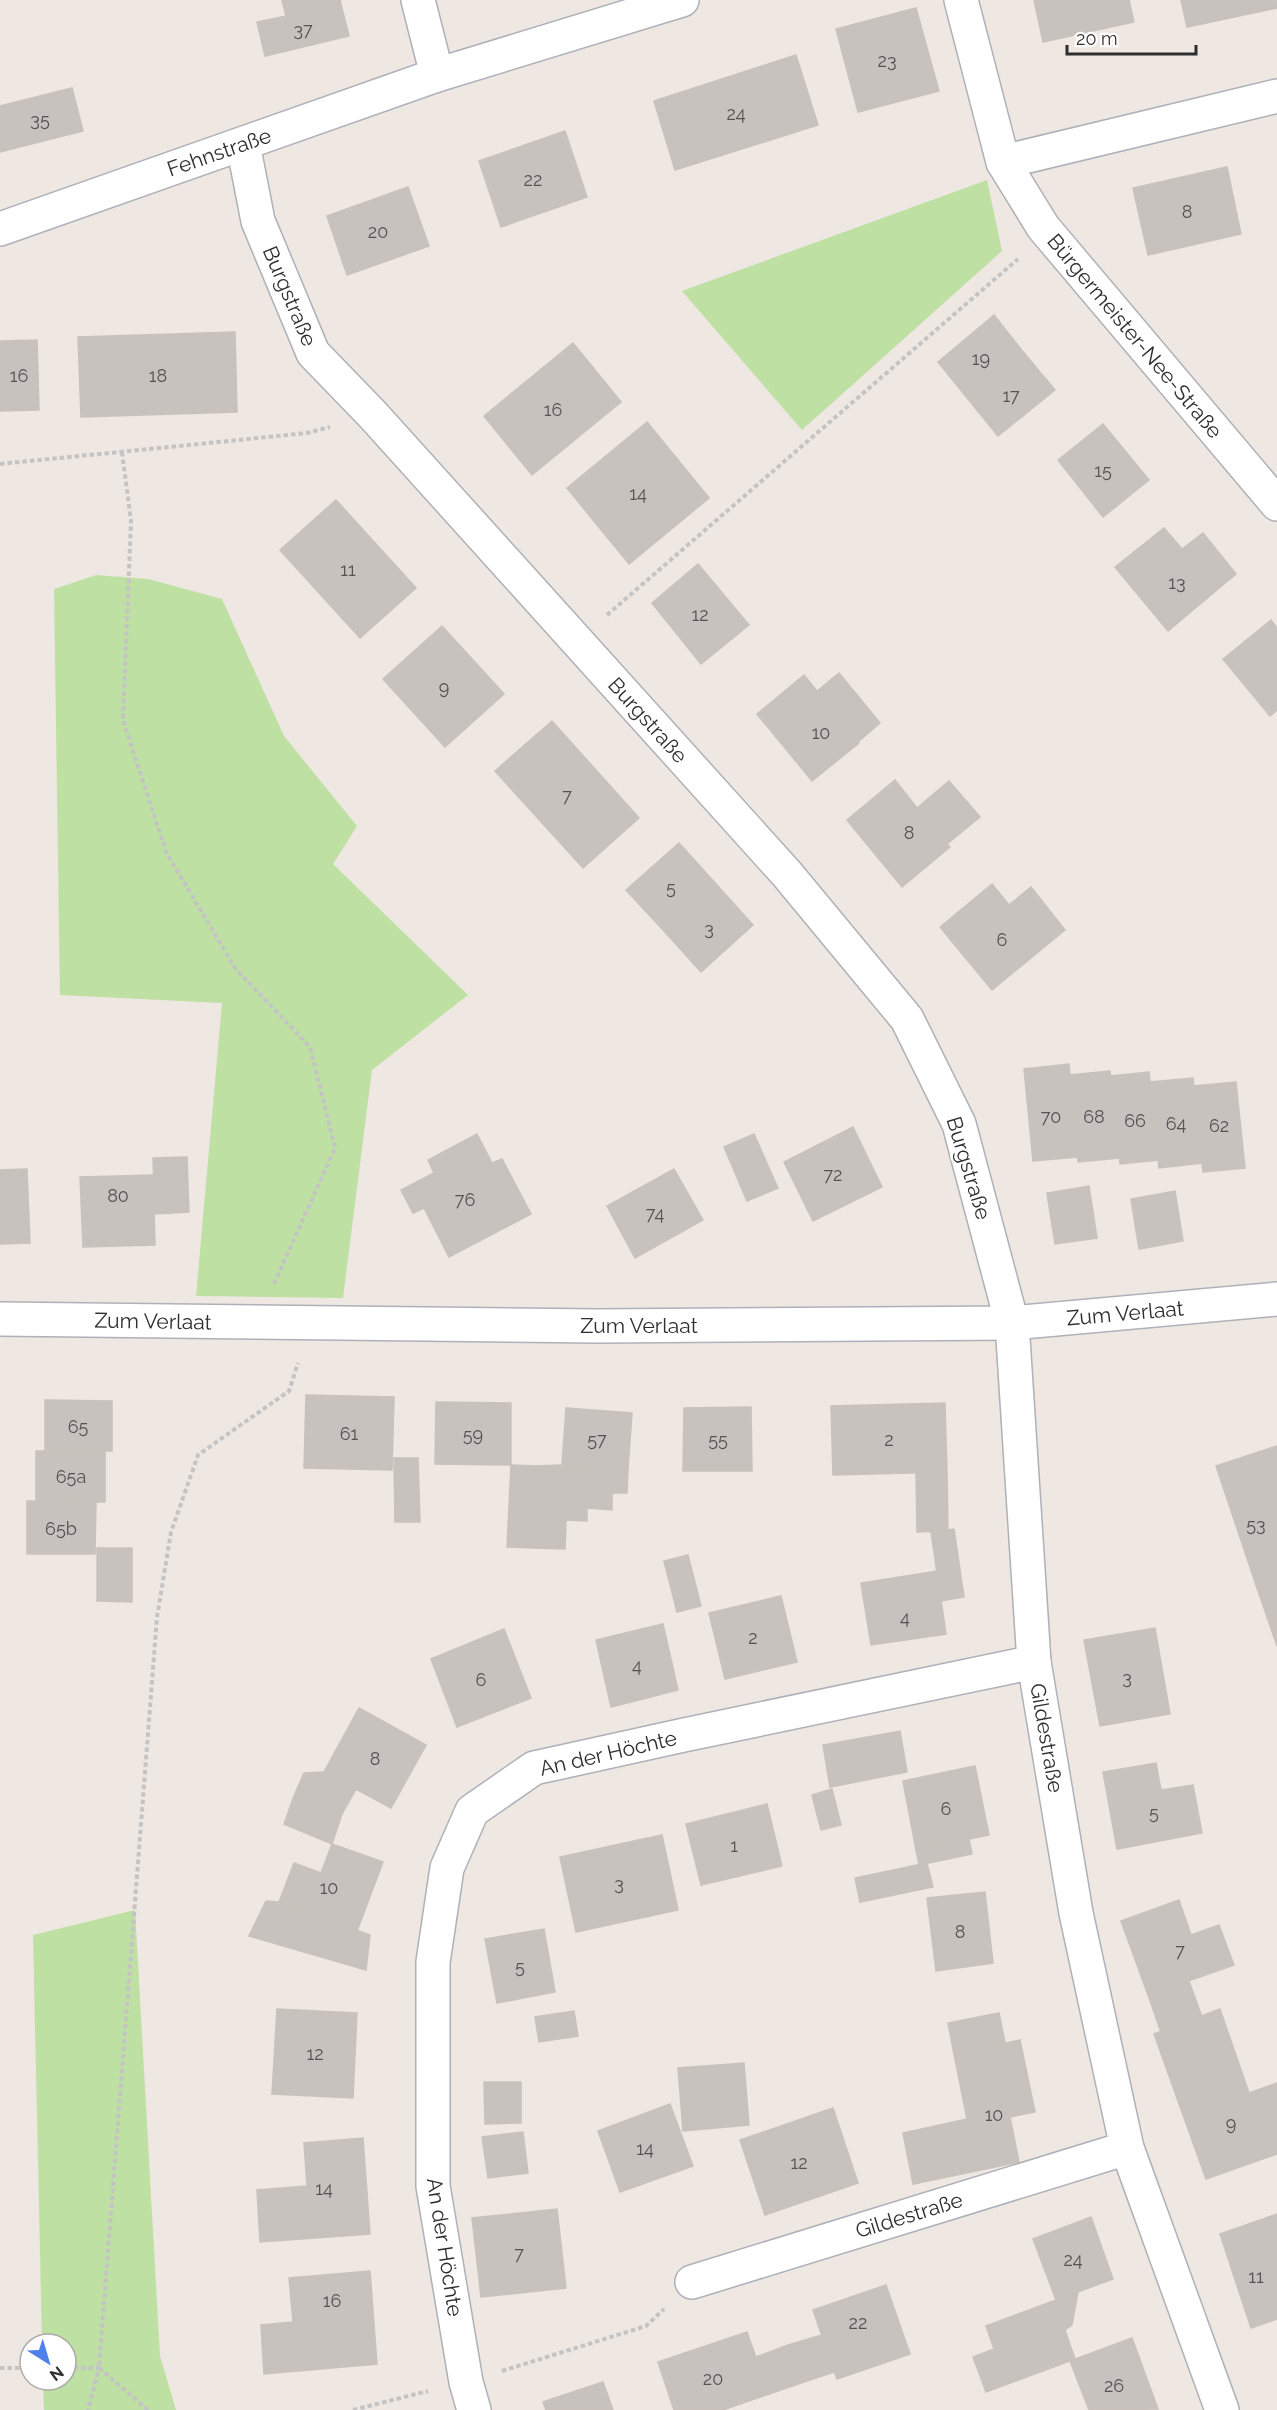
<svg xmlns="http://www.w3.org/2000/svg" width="1277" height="2410" font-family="Raleway,sans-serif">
<rect width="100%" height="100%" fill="#eee7e2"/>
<g fill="#bfe0a3">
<polygon points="987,180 1002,251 802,430 682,291"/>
<polygon points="96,575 148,579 222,599 284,736 357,826 333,864 468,995 372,1070 343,1298 196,1296 222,1003 60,995 54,589"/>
<polygon points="135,1910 160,2356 176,2410 44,2410 43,2380 66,2380 66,2344 42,2344 33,1935"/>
</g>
<g fill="#c7c2bd" stroke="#c9c2bb" stroke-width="1.5">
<polygon points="282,0 340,0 349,36 265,56 257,22 286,16"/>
<polygon points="1034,0 1129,0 1134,22 1043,42"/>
<polygon points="1181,0 1276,0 1277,8 1187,27"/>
<polygon points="916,8 939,91 858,112 836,29"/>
<polygon points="796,55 818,125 675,170 654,101"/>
<polygon points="72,88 83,131 0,152 0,106"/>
<polygon points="565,131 587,197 501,227 479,161"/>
<polygon points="1227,167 1241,234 1148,255 1133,188"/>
<polygon points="408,187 429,246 347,275 327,216"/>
<polygon points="994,315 1024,353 968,399 938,362"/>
<polygon points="235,332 237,412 81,417 78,337"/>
<polygon points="37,340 39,410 0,411 0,341"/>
<polygon points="573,343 621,402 532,475 484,416"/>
<polygon points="1024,353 1055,390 998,436 968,399"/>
<polygon points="647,422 709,498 629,564 567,488"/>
<polygon points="1103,424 1149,480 1103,517 1058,460"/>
<polygon points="336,500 416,588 360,638 280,550"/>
<polygon points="1164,528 1182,549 1203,533 1236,574 1168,631 1115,567"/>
<polygon points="698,564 749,625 701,664 652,603"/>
<polygon points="1271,620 1277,628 1277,710 1270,716 1223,659"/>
<polygon points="442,626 504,694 445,747 383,679"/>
<polygon points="839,673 880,723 858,742 859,743 812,781 757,714 804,675 817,691"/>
<polygon points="552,721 639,818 583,868 495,771"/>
<polygon points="895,780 917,808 949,781 980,817 947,844 950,847 902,887 847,820"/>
<polygon points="679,843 716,884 664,931 626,890"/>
<polygon points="716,884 753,925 701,972 664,931"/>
<polygon points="992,884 1009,905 1031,887 1065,930 992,990 940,927"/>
<polygon points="1069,1064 1078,1157 1033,1161 1024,1069"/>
<polygon points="1110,1071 1119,1158 1078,1162 1070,1075"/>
<polygon points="1149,1072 1158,1160 1120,1164 1111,1076"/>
<polygon points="1193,1078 1202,1163 1159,1168 1150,1082"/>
<polygon points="1236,1082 1245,1168 1203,1172 1194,1086"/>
<polygon points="853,1127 882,1187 813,1221 784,1162"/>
<polygon points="477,1134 492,1163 502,1159 531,1214 449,1257 424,1208 413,1213 401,1190 434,1173 428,1160"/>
<polygon points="754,1134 778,1188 747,1201 724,1147"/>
<polygon points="187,1157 189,1212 155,1214 153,1158"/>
<polygon points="27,1169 30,1243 0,1244 0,1170"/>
<polygon points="674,1169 703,1220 635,1258 607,1206"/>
<polygon points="153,1175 155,1245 83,1247 80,1177"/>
<polygon points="1089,1186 1097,1238 1055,1244 1047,1193"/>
<polygon points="1175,1191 1183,1241 1139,1249 1131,1199"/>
<polygon points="306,1395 394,1397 392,1470 304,1468"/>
<polygon points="45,1400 112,1401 112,1451 45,1451"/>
<polygon points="436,1402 511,1403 511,1465 435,1464"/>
<polygon points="945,1403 947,1472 833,1475 831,1406"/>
<polygon points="751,1407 752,1471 683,1471 684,1408"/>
<polygon points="566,1408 632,1413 628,1469 562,1465"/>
<polygon points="1277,1446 1277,1581 1257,1588 1216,1466"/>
<rect x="36" y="1451" width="69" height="51"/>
<polygon points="394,1458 418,1458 420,1522 395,1522"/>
<polygon points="511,1465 537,1466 534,1548 507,1547"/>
<polygon points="562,1465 628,1469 627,1493 612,1493 612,1510 587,1508 587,1521 566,1520 565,1549 534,1548 537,1466"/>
<polygon points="916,1472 947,1472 948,1531 917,1532"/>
<polygon points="27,1501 96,1502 95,1554 27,1554"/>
<polygon points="954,1529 964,1597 941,1601 931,1532"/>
<polygon points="97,1548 132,1548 132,1602 97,1601"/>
<polygon points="688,1555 701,1606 677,1612 664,1561"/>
<polygon points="937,1571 946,1634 871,1645 861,1583"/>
<polygon points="1277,1581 1277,1646 1257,1588"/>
<polygon points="781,1596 797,1662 725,1679 709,1613"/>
<polygon points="663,1624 678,1690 611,1707 596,1640"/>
<polygon points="1155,1628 1170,1714 1100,1726 1084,1640"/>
<polygon points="504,1629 531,1698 457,1727 431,1659"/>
<polygon points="359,1708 426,1745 391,1808 324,1772"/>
<polygon points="900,1731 907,1772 830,1787 823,1745"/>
<polygon points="1156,1763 1161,1790 1193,1785 1202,1833 1117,1849 1103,1772"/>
<polygon points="975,1766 989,1835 916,1850 903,1781"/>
<polygon points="324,1772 356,1789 342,1814 294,1796 304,1773"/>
<polygon points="832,1789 841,1825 821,1830 812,1795"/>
<polygon points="294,1796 342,1814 332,1844 284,1824"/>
<polygon points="767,1804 782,1866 701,1885 686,1824"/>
<polygon points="662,1835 678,1910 576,1932 560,1857"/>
<polygon points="969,1839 972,1854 919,1865 916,1850"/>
<polygon points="332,1844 383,1862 357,1931 279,1902 294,1863 321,1873"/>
<polygon points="927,1863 933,1887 860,1902 855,1878"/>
<polygon points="985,1892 993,1963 936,1971 927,1898"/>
<polygon points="1179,1900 1191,1935 1219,1925 1234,1965 1148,1995 1121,1921"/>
<polygon points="266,1901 279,1902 370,1935 366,1970 249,1936"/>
<polygon points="544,1929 555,1992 497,2003 485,1939"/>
<polygon points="1189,1981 1202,2017 1161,2032 1148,1995"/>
<polygon points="277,2009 357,2013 353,2098 272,2094"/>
<polygon points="1220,2009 1249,2093 1277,2083 1277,2154 1206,2179 1154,2034"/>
<polygon points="574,2011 578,2036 539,2042 535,2017"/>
<polygon points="999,2013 1005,2043 954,2054 948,2023"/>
<polygon points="1020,2040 1035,2112 1010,2117 1019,2162 913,2184 903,2133 967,2119 954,2054"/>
<polygon points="744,2063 749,2125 683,2131 678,2068"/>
<polygon points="484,2082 521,2082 521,2123 485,2124"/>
<polygon points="670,2104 693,2166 620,2192 598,2131"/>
<polygon points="833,2108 858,2183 765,2215 740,2140"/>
<polygon points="523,2132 528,2173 488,2178 482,2137"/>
<polygon points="363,2138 370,2234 260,2242 257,2190 307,2186 304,2143"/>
<polygon points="557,2209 566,2288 481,2297 472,2218"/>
<polygon points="1277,2214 1277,2319 1251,2328 1220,2234"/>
<polygon points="1091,2217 1113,2279 1056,2300 1033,2239"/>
<polygon points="370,2271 377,2364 264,2374 261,2325 293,2322 289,2278"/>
<polygon points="886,2285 910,2354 837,2379 813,2310"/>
<polygon points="1078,2292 1072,2325 1065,2330 1075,2359 986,2392 973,2357 994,2349 986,2326"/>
<polygon points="747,2332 769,2394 723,2410 674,2410 658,2362"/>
<polygon points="822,2335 834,2372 801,2383 788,2345"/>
<polygon points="1132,2338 1158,2409 1089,2410 1070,2361"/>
<polygon points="788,2345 801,2383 769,2394 756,2357"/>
<polygon points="603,2382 613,2410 546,2410 543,2402"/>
</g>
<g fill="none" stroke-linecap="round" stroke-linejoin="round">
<defs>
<g id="minor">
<polyline points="418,0 437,75"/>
<polyline points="961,0 1003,162 1043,227 1277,504"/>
<polyline points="243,144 258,221 313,353 373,415 787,874 907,1019 959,1124 1012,1323 1034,1662 1076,1913 1127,2148 1222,2410"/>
<polyline points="1003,162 1277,96"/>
<polyline points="0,229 437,75 682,0"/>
<polyline points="0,1319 598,1326 1012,1323 1277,1299"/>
<polyline points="692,2282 1127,2148"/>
<polyline points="474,2410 466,2382 433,2186 433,1962 447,1868 472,1811 534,1768 684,1735 1034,1662"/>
</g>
</defs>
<use href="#minor" stroke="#aeb1b9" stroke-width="36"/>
<g stroke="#c4c4c4" stroke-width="4" stroke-dasharray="4.5 3" stroke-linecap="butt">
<polyline points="122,452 131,521 123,720 166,852 235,968 310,1047 335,1148 274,1284"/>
<polyline points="0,464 307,433 330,427"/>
<polyline points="607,615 1018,259"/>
<polyline points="0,2368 30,2368"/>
<polyline points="66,2368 99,2368 88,2410"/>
<polyline points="502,2371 646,2326 664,2309"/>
<polyline points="148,2410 99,2368 157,1617 171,1532 198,1455 289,1391 298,1363"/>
<polyline points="353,2410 428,2391"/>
</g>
<use href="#minor" stroke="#fff" stroke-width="33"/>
</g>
<g text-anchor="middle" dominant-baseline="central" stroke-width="5" stroke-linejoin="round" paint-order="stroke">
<g font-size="18" fill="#545352">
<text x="303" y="29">37</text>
<text x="887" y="60">23</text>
<text x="736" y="113">24</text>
<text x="40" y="119">35</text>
<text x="533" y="179">22</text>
<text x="1187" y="211">8</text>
<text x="378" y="231">20</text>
<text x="981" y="358">19</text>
<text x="19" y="375">16</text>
<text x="158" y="375">18</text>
<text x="1011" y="395">17</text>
<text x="553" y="409">16</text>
<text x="1103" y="470">15</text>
<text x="638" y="493">14</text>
<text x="348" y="569">11</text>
<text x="1177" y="582">13</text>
<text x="700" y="614">12</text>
<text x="444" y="687">9</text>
<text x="821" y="732">10</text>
<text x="567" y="795">7</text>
<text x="909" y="832">8</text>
<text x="671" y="887">5</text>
<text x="709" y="928">3</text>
<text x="1002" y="939">6</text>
<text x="1051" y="1116">70</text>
<text x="1094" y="1116">68</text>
<text x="1135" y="1120">66</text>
<text x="1176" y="1123">64</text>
<text x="1219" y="1125">62</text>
<text x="833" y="1174">72</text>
<text x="118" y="1195">80</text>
<text x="465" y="1199">76</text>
<text x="655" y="1213">74</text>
<text x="78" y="1426">65</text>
<text x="349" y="1433">61</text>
<text x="473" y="1434">59</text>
<text x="597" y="1439">57</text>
<text x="718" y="1439">55</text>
<text x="889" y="1439">2</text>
<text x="71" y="1476">65a</text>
<text x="1256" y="1524">53</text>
<text x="61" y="1528">65b</text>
<text x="905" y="1617">4</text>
<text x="753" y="1637">2</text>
<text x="637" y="1665">4</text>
<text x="1127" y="1677">3</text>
<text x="481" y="1679">6</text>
<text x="375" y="1758">8</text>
<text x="946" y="1808">6</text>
<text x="1154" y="1812">5</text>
<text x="734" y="1845">1</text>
<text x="619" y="1883">3</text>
<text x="329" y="1887">10</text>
<text x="960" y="1931">8</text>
<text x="1180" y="1950">7</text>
<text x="520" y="1966">5</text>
<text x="315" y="2053">12</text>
<text x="994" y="2114">10</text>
<text x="1231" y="2123">9</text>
<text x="645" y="2148">14</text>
<text x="799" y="2162">12</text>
<text x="324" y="2188">14</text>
<text x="519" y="2253">7</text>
<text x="1073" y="2259">24</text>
<text x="1256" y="2276">11</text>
<text x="332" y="2300">16</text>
<text x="858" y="2322">22</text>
<text x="713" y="2378">20</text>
<text x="1114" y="2385">26</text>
</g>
<g font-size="21" fill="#2e2e2e" stroke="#fff">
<text transform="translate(219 152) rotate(-19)">Fehnstraße</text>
<text transform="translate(290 296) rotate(67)">Burgstraße</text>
<text transform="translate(1135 336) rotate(50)">Bürgermeister-Nee-Straße</text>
<text transform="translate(648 720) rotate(48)">Burgstraße</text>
<text transform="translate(969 1168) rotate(73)">Burgstraße</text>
<text transform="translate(1125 1313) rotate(-5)">Zum Verlaat</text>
<text transform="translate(153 1321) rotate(1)">Zum Verlaat</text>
<text x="639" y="1325">Zum Verlaat</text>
<text transform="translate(1047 1738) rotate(80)">Gildestraße</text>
<text transform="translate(608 1753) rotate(-13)">An der Höchte</text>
<text transform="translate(909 2215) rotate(-17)">Gildestraße</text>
<text transform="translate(445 2247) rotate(81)">An der Höchte</text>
</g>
</g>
<g transform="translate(48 2362) rotate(143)"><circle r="28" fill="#ffffff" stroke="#ababab" stroke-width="1.5"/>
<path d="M0-4.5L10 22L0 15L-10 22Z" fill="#4f81ed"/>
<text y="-9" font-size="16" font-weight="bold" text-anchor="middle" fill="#2e2e2e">N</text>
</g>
<path d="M1067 45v9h129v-9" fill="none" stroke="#2e2e2e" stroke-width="3"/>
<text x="1076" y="45" font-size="18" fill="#2e2e2e" stroke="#ffffff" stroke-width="4.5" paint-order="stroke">20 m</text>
</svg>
